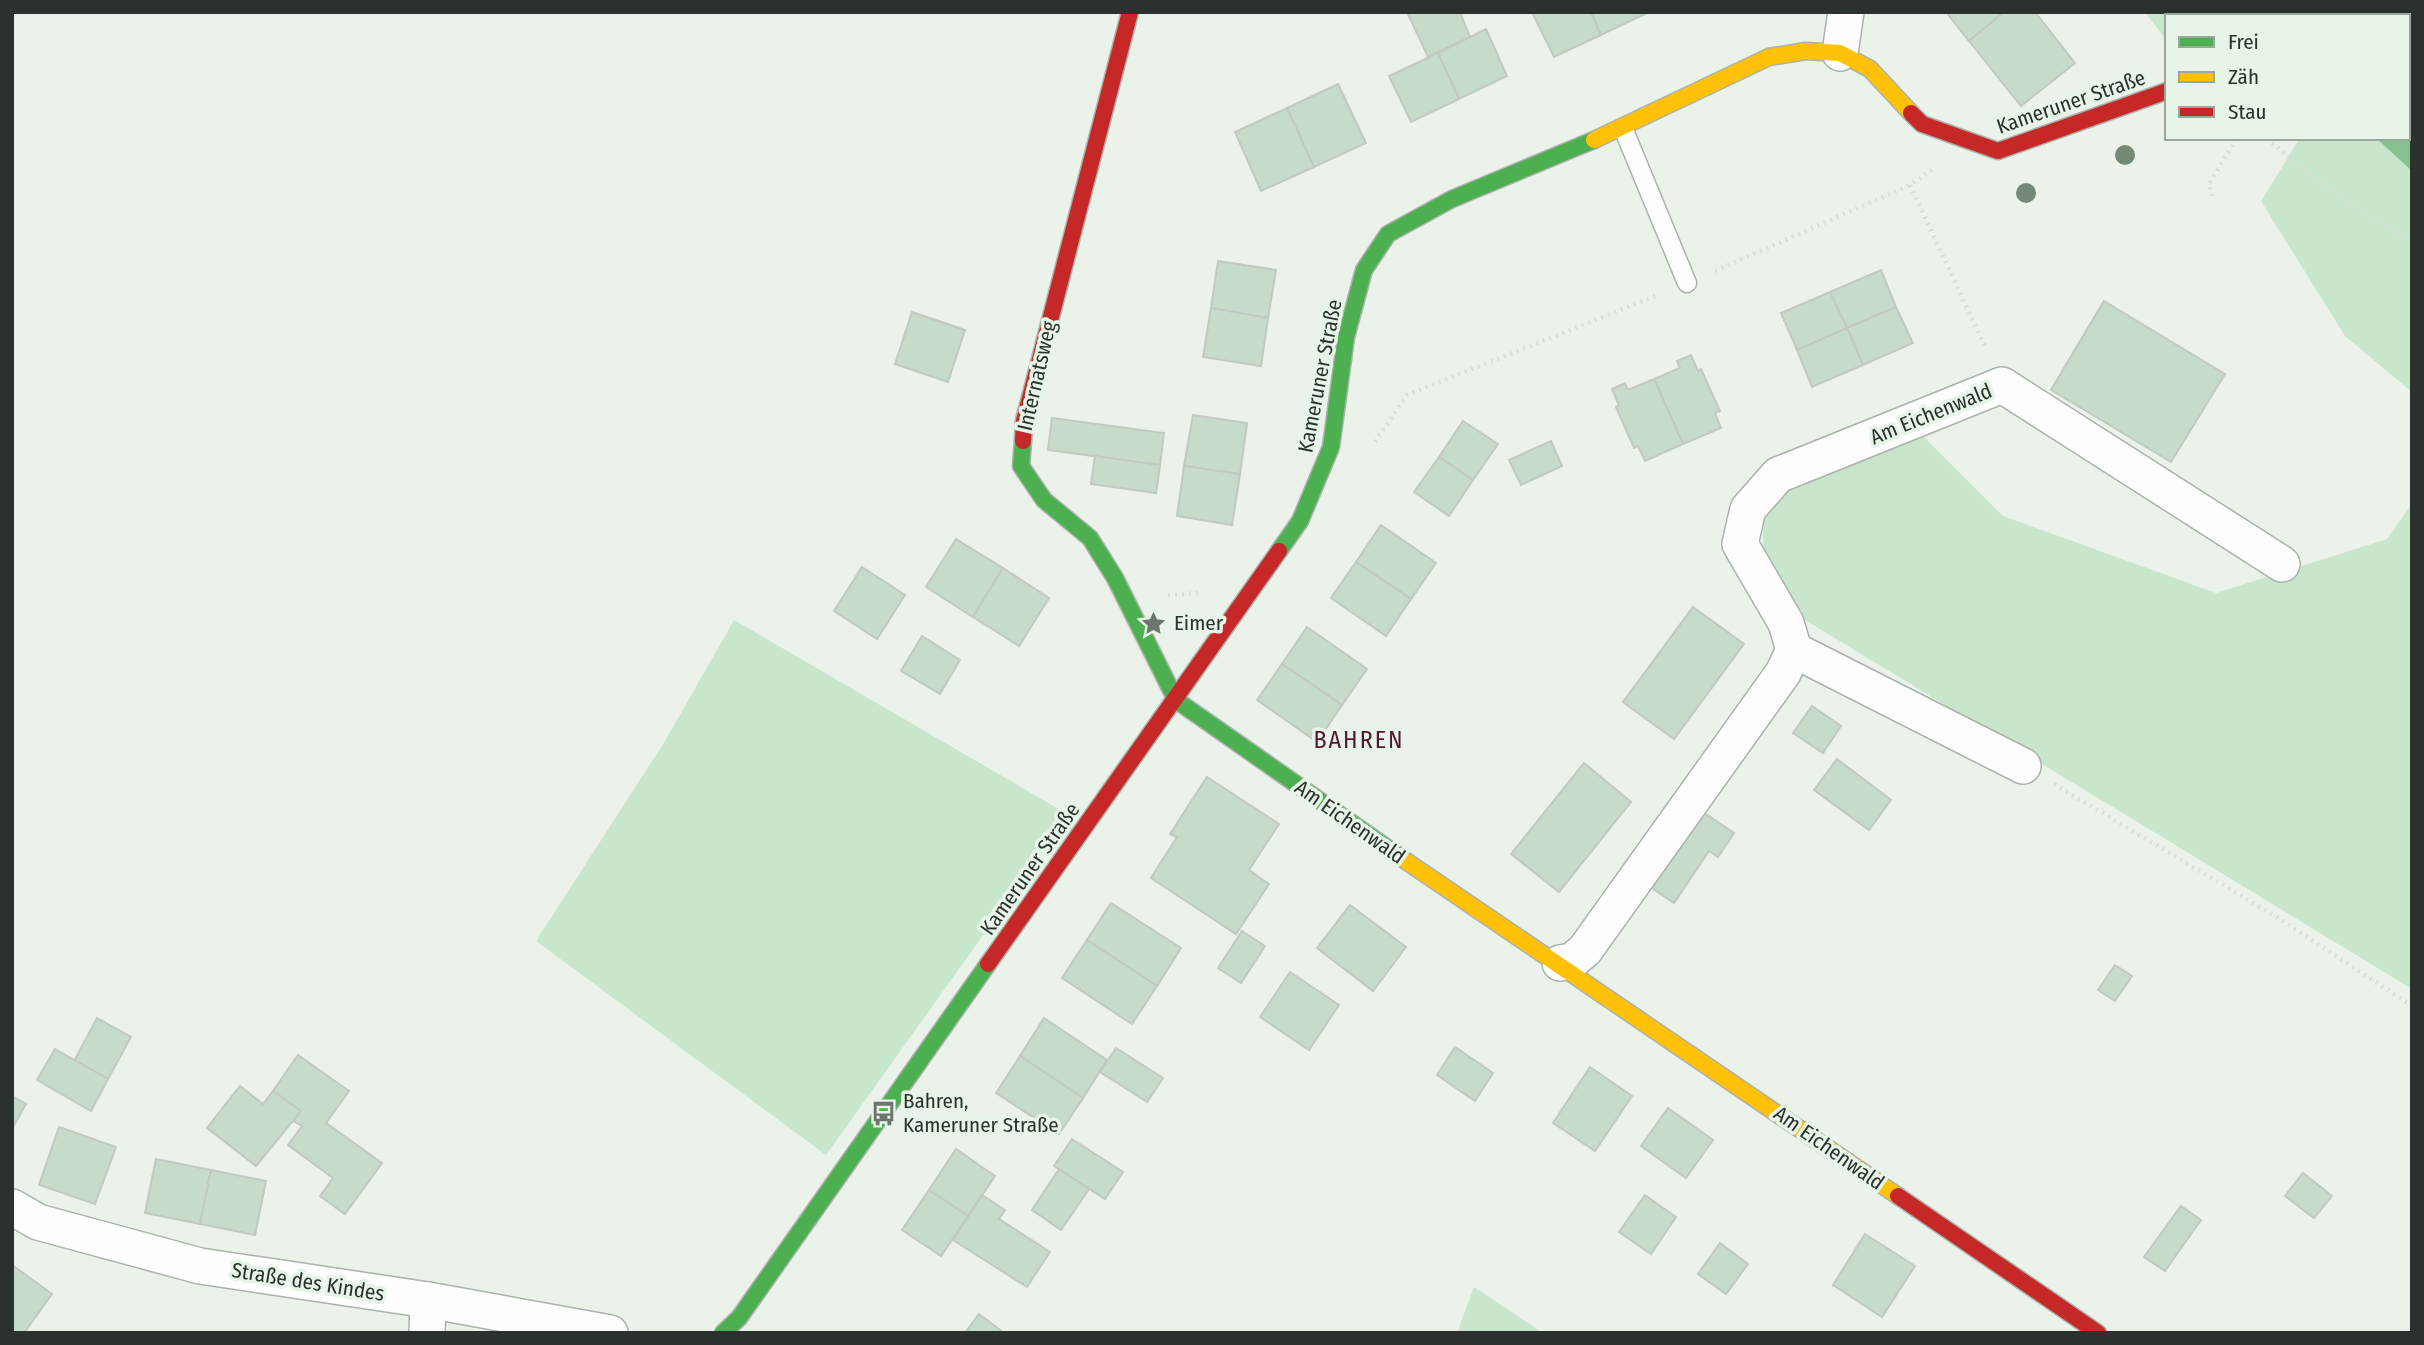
<svg xmlns="http://www.w3.org/2000/svg" width="2424" height="1345" font-family="'Fira Sans Condensed',sans-serif">
<rect width="100%" height="100%" fill="#eaf2ea"/>
<g fill="#c8e6cb">
<polygon points="2145,12 2305,12 2306,16 2167,16 2167,41"/>
<polygon points="2300,138 2376,138 2412,171 2412,392 2345,336 2261,201"/>
<polygon points="1920,433 2003,516 2216,593 2387,539 2412,504 2412,989 1792,612 1764,553 1762,514 1798,482"/>
<polygon points="734,620 1069,815 826,1155 536,941 665,741"/>
<polygon points="1474,1287 1543,1333 1457,1333"/>
</g>
<polygon fill="#86c28f" points="2305,12 2412,12 2412,171 2376,138 2408,138 2408,16 2306,16"/>
<g fill="#c7dbca" stroke="#c2c8c2" stroke-width="2">
<polygon points="1407,12 1460,12 1470,37 1428,57"/>
<polygon points="1532,12 1591,12 1601,35 1554,57"/>
<polygon points="1591,12 1649,12 1601,35"/>
<polygon points="1946,12 2004,12 1969,41"/>
<polygon points="2004,12 2035,12 2075,63 2021,106 1969,41"/>
<polygon points="1486,29 1507,76 1459,99 1438,53"/>
<polygon points="1438,53 1459,99 1411,122 1389,76"/>
<polygon points="1338,84 1366,143 1314,167 1287,108"/>
<polygon points="1287,108 1314,167 1261,191 1235,132"/>
<polygon points="1218,261 1276,270 1268,318 1211,308"/>
<polygon points="1881,270 1896,307 1847,328 1830,292"/>
<polygon points="1830,292 1847,328 1797,350 1781,313"/>
<polygon points="2104,301 2225,374 2171,462 2051,390"/>
<polygon points="1896,307 1913,343 1863,365 1847,328"/>
<polygon points="1211,308 1268,318 1261,366 1203,357"/>
<polygon points="912,312 965,330 948,382 895,364"/>
<polygon points="1847,328 1863,365 1812,387 1797,350"/>
<polygon points="1691,355 1698,371 1701,369 1720,411 1715,413 1721,428 1683,444 1654,379 1680,368 1677,361"/>
<polygon points="1654,379 1683,444 1645,461 1638,446 1634,448 1616,407 1619,405 1612,389 1625,383 1628,390"/>
<polygon points="1193,415 1247,423 1240,474 1184,466"/>
<polygon points="1052,418 1164,433 1160,465 1048,450"/>
<polygon points="1463,421 1498,444 1473,480 1439,457"/>
<polygon points="1551,441 1562,466 1521,485 1509,460"/>
<polygon points="1095,456 1160,465 1156,493 1091,484"/>
<polygon points="1439,457 1473,480 1449,516 1414,492"/>
<polygon points="1184,466 1240,474 1232,525 1177,516"/>
<polygon points="1381,525 1436,563 1411,599 1356,562"/>
<polygon points="956,539 1003,568 973,617 926,587"/>
<polygon points="1356,562 1411,599 1386,636 1331,598"/>
<polygon points="862,567 905,595 877,639 834,611"/>
<polygon points="1003,568 1049,598 1019,646 973,617"/>
<polygon points="1693,607 1744,644 1674,739 1623,702"/>
<polygon points="1307,627 1367,669 1342,705 1282,664"/>
<polygon points="922,636 960,660 940,694 901,671"/>
<polygon points="1282,664 1342,705 1317,742 1257,700"/>
<polygon points="1812,706 1841,726 1823,753 1793,733"/>
<polygon points="1837,759 1891,800 1869,830 1814,790"/>
<polygon points="1584,763 1631,802 1559,892 1511,854"/>
<polygon points="1207,777 1279,824 1249,870 1269,884 1236,934 1151,878 1177,837 1170,834"/>
<polygon points="1703,812 1734,833 1718,857 1709,851 1674,903 1652,888"/>
<polygon points="1111,903 1181,948 1157,986 1087,940"/>
<polygon points="1350,905 1406,947 1373,991 1317,948"/>
<polygon points="1242,931 1265,946 1241,983 1218,968"/>
<polygon points="1087,940 1157,986 1132,1024 1062,978"/>
<polygon points="2115,965 2132,976 2115,1001 2098,990"/>
<polygon points="1290,972 1339,1005 1309,1050 1260,1017"/>
<polygon points="97,1018 131,1037 108,1079 74,1061"/>
<polygon points="1044,1018 1107,1060 1083,1098 1020,1056"/>
<polygon points="1455,1047 1493,1073 1475,1101 1437,1075"/>
<polygon points="1116,1048 1163,1078 1147,1102 1100,1072"/>
<polygon points="55,1049 108,1079 91,1111 37,1080"/>
<polygon points="298,1055 349,1091 326,1123 382,1163 345,1214 320,1196 333,1178 288,1145 302,1126 293,1121 301,1111 273,1091"/>
<polygon points="1020,1056 1083,1098 1059,1134 996,1093"/>
<polygon points="1590,1067 1632,1096 1595,1151 1553,1123"/>
<polygon points="240,1086 263,1104 273,1091 301,1111 256,1166 207,1128"/>
<polygon points="12,1096 26,1104 12,1129"/>
<polygon points="1668,1108 1713,1140 1686,1178 1641,1146"/>
<polygon points="59,1127 116,1147 95,1204 39,1185"/>
<polygon points="1072,1139 1123,1172 1105,1199 1054,1166"/>
<polygon points="956,1149 995,1176 968,1216 929,1190"/>
<polygon points="156,1159 211,1170 200,1224 145,1213"/>
<polygon points="1059,1169 1089,1189 1061,1230 1032,1210"/>
<polygon points="211,1170 266,1181 255,1235 200,1224"/>
<polygon points="2303,1173 2332,1196 2314,1218 2285,1196"/>
<polygon points="929,1190 968,1216 941,1256 902,1230"/>
<polygon points="982,1195 1005,1210 999,1219 1050,1252 1027,1287 953,1240"/>
<polygon points="1645,1195 1676,1217 1651,1254 1619,1232"/>
<polygon points="2181,1206 2201,1220 2165,1271 2144,1257"/>
<polygon points="1865,1234 1915,1266 1882,1317 1833,1285"/>
<polygon points="1720,1243 1748,1264 1726,1294 1698,1274"/>
<polygon points="12,1265 52,1294 24,1333 12,1333"/>
<polygon points="979,1314 1004,1333 965,1333"/>
</g>
<g fill="none" stroke-linecap="round" stroke-linejoin="round">
<defs>
<polyline id="lane" points="1623,128 1687,283"/>
<g id="street">
<polyline points="1840,53 1846,12"/>
<polyline points="2023,766 1794,650 1786,623 1740,544 1748,509 1778,475 2002,385 2282,564"/>
<polyline points="1560,963 1572,961 1585,950 1783,673 1794,650"/>
<polyline points="12,1207 38,1222 200,1266 428,1300 610,1333"/>
<polyline points="427,1333 428,1300"/>
</g>
<g id="fast">
<polyline points="1023,441 1021,466 1044,500 1090,538 1115,578 1176,700 1406,861"/>
<polyline points="1279,551 1300,521 1331,447 1346,337 1364,270 1388,234 1452,199 1594,140"/>
<polyline points="723,1333 739,1318 988,964"/>
</g>
<g id="slow">
<polyline points="2408,22 2412,21"/>
<polyline points="1594,140 1769,57 1806,51 1840,53 1870,69 1911,113"/>
<polyline points="1406,861 1898,1196"/>
</g>
<g id="jam">
<polyline points="1911,113 1922,124 1998,151 2167,91"/>
<polyline points="1023,441 1024,421 1130,12"/>
<polyline points="988,964 1279,551"/>
<polyline points="1898,1196 2098,1333"/>
</g>
</defs>
<use href="#lane" stroke="#abb2ac" stroke-width="21"/>
<use href="#street" stroke="#abb2ac" stroke-width="38"/>
<use href="#fast" stroke="#abb2ac" stroke-width="19"/>
<use href="#slow" stroke="#abb2ac" stroke-width="19"/>
<use href="#jam" stroke="#abb2ac" stroke-width="19"/>
<g stroke="#daddda" stroke-width="4.5" stroke-dasharray="2 5" stroke-linecap="butt">
<polyline points="2267,138 2305,172 2377,222 2412,239"/>
<polyline points="1910,185 1986,349"/>
<polyline points="2212,196 2209,184 2237,138"/>
<polyline points="1715,271 1910,185 1932,170"/>
<polyline points="1375,442 1407,395 1658,295"/>
<polyline points="1168,595 1198,593"/>
<polyline points="2054,784 2275,916 2412,1006"/>
</g>
<use href="#lane" stroke="#fcfdfc" stroke-width="18"/>
<use href="#street" stroke="#fcfdfc" stroke-width="35"/>
<use href="#fast" stroke="#4caf50" stroke-width="16"/>
<use href="#slow" stroke="#ffc107" stroke-width="16"/>
<use href="#jam" stroke="#c62828" stroke-width="16"/>
</g>
<g fill="#748a77">
<circle cx="2125" cy="155" r="10"/>
<circle cx="2026" cy="193" r="10"/>
</g>
<defs>
<symbol id="sight-bare" viewBox="-9 -9 18 18"><path d="M0-6L1.8-2.2L6-1.7L2.9 1.2L3.7 5.4L0 3.3L-3.7 5.4L-2.9 1.2L-6-1.7L-1.8-2.2Z" fill="#6e756e" stroke="#e6f5e7" stroke-width="2.5" paint-order="stroke"/></symbol>
<symbol id="bus-bare" viewBox="-9 -9 18 18"><path d="M-5-6H5V4H4V6H2V4H-2V6H-4V4H-5ZM-3.5-4V0h7V-4ZM-3.5 1.2v1.5H-2V1.2ZM2 1.2v1.5H3.5V1.2Z" fill="#6e756e" stroke="#e6f5e7" stroke-width="2.5" paint-order="stroke"/></symbol>
</defs>
<g fill-rule="evenodd">
<use href="#sight-bare" x="1136" y="606" width="35" height="35"/>
<use href="#bus-bare" x="866" y="1096" width="35" height="35"/>
</g>
<g text-anchor="middle" dominant-baseline="central" stroke-width="7" stroke-linejoin="round" paint-order="stroke">
<g font-size="21" fill="#2b312c" stroke="#e6f5e7">
<text transform="translate(2071 102) rotate(-19)">Kameruner Straße</text>
<text transform="translate(1037 376) rotate(-77)">Internatsweg</text>
<text transform="translate(1320 376) rotate(-79)">Kameruner Straße</text>
<text transform="translate(1931 414) rotate(-22)">Am Eichenwald</text>
<text transform="translate(1350 822) rotate(35)">Am Eichenwald</text>
<text transform="translate(1030 869) rotate(-55)">Kameruner Straße</text>
<text transform="translate(1829 1148) rotate(35)">Am Eichenwald</text>
<text transform="translate(308 1282) rotate(9)">Straße des Kindes</text>
</g>
<g font-size="21" fill="#2b312c" stroke="#e6f5e7" text-anchor="start">
<text x="1174" y="623">Eimer</text>
<text x="903" y="1101">Bahren,<tspan x="903" dy="24">Kameruner Straße</tspan></text>
</g>
<g font-size="24" letter-spacing="2" fill="#571532" stroke="#e6f5e7">
<text x="1359" y="740">BAHREN</text>
</g>
</g>
<rect width="2424" height="1345" fill="none" stroke="#2b312c" stroke-width="28"/>
<rect x="2165" y="14" width="245" height="126" fill="#e6f5e7" stroke="#9ba79c" stroke-width="2"/>
<rect x="2179" y="37" width="35" height="10" fill="#4caf50" stroke="#9ba79c" stroke-width="2"/>
<text x="2228" y="49" font-size="21" fill="#2b312c">Frei</text>
<rect x="2179" y="72" width="35" height="10" fill="#ffc107" stroke="#9ba79c" stroke-width="2"/>
<text x="2228" y="84" font-size="21" fill="#2b312c">Zäh</text>
<rect x="2179" y="107" width="35" height="10" fill="#c62828" stroke="#9ba79c" stroke-width="2"/>
<text x="2228" y="119" font-size="21" fill="#2b312c">Stau</text>
</svg>
